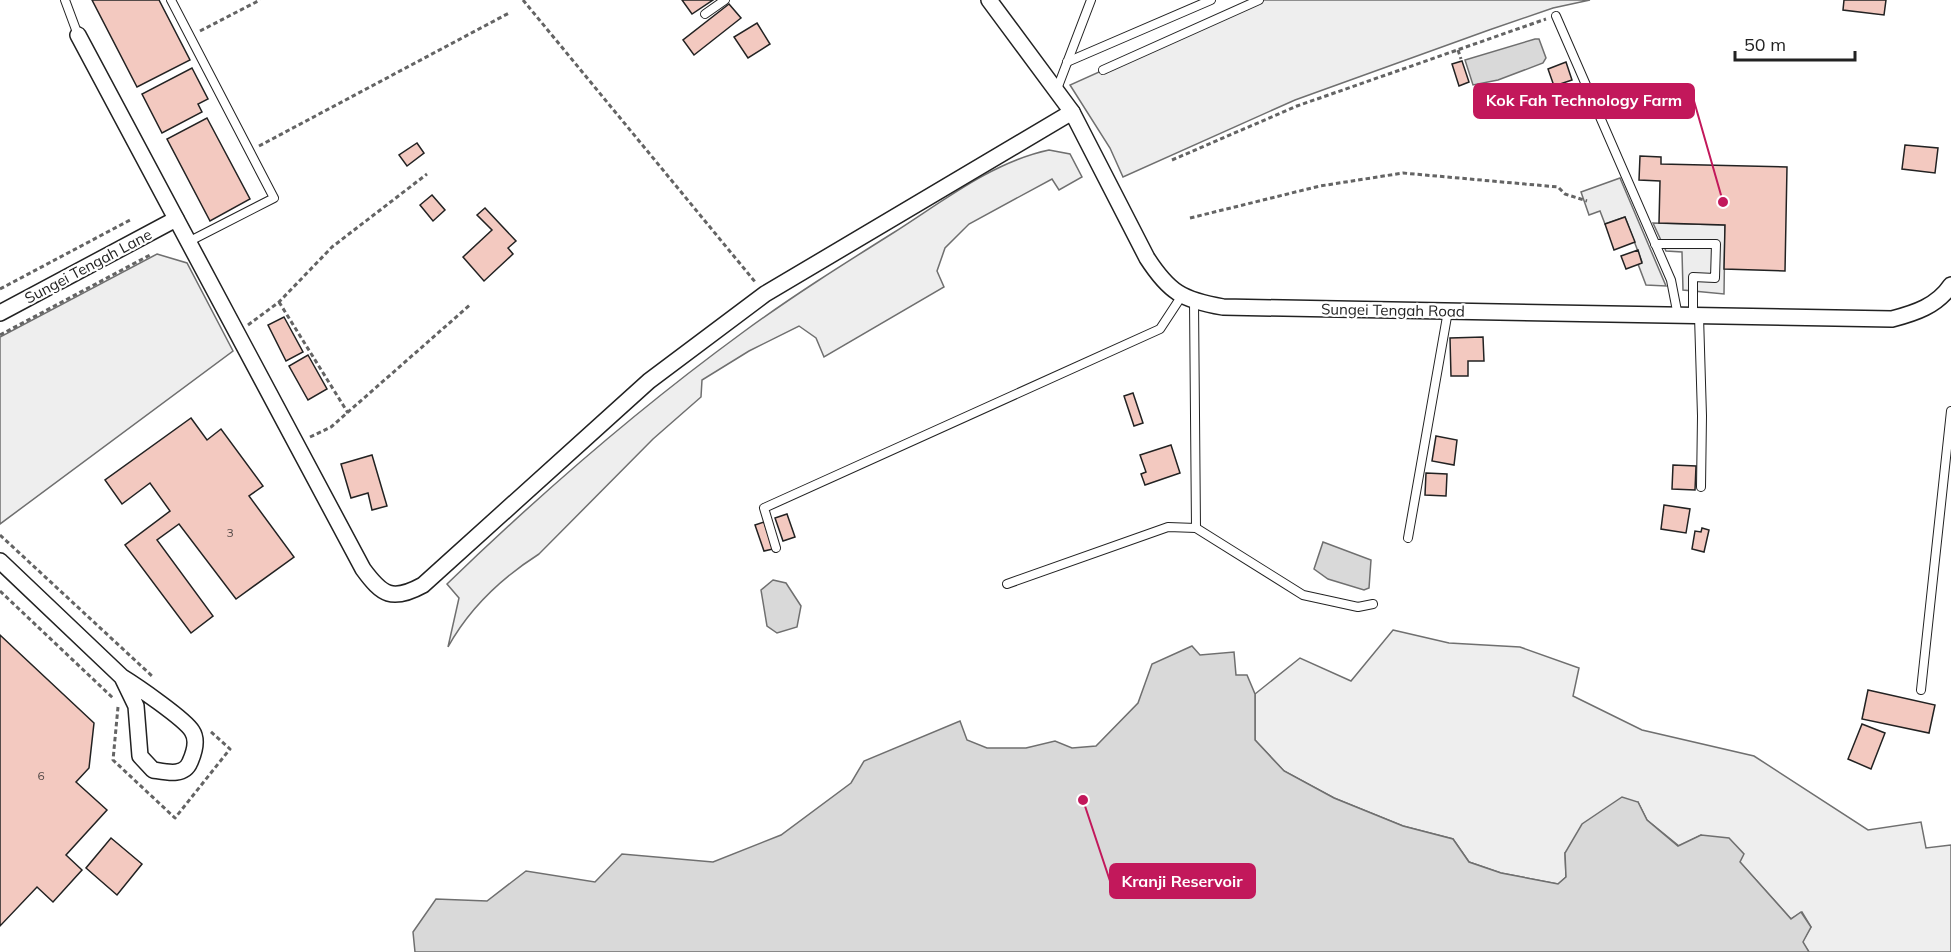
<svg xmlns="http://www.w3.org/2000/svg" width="1951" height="952" font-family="Mulish,sans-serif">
<rect width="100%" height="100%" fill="#fff"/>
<g fill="#eee" stroke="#6f6f6f" stroke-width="1.5">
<polygon points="1259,0 1590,0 1553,8 1489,30 1295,100 1123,177 1110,148 1070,85"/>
<path d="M 1049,150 L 1070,154 L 1082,177 L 1059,190 L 1052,179 L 969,224 L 945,248 L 937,271 L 944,287 L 824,357 L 816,338 L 799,326 L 749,351 L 702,380 L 701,397 L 653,439 L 539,554 C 503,577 469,609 448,647 L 459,598 L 447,584 C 540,494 638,409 742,333 C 791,297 842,265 893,233 C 942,202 992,162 1049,150 Z"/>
<polygon points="157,254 187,263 233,351 0,524 0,337"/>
<polygon points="1393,630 1449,643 1520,647 1579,668 1573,696 1642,730 1754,756 1868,830 1921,822 1926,848 1951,845 1951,952 1809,952 1802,942 1811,927 1802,912 1791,919 1740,862 1701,835 1679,846 1647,820 1638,802 1565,853 1566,877 1558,884 1501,873 1469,862 1453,839 1403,826 1334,798 1284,771 1255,740 1255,694 1300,658 1351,681"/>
</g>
<g fill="#ededed" stroke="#6f6f6f" stroke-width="1.5">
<polygon points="1620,178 1666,286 1646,285 1638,264 1642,262 1625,217 1605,224 1600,211 1589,215 1581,192"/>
<polygon points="1653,223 1725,225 1724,294 1683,290 1682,252 1666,251"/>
</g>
<g fill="#d9d9d9" stroke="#6f6f6f" stroke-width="1.5">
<polygon points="1535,39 1539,39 1546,58 1543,63 1498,80 1473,85 1465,60"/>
<polygon points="1323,542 1371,560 1369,588 1364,590 1328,579 1314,569"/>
<polygon points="773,580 786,583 801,606 797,627 777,633 767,626 761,590"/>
<polygon points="1192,646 1200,655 1234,652 1236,675 1247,675 1255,694 1255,740 1284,771 1334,798 1403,826 1453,839 1469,862 1501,873 1558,884 1566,877 1565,853 1582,824 1622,797 1638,802 1647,820 1678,846 1701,835 1729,838 1744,854 1740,862 1791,919 1801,912 1811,927 1803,942 1809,952 415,952 413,932 436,899 487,901 526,871 595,882 622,854 713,862 781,835 851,783 864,761 960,721 967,740 987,748 1026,748 1055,741 1072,748 1096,746 1138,703 1152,664"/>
</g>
<g fill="#f3c9c0" stroke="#222" stroke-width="1.5">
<polygon points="92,0 159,0 190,60 137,87"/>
<polygon points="682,0 713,0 692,14"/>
<polygon points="1844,0 1886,0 1884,15 1843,10"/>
<polygon points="729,4 741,18 694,55 683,40"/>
<polygon points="757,23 770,44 748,58 734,37"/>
<polygon points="1462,61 1469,82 1459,86 1452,64"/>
<polygon points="1566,62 1572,80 1554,86 1548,69"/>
<polygon points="192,68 208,99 198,104 202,112 162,133 142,94"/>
<polygon points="207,118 250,199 210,221 167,139"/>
<polygon points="417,143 424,153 407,166 399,155"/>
<polygon points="1905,145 1938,148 1935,173 1902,169"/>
<polygon points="1640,156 1661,157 1661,164 1787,167 1785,271 1724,269 1725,225 1659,223 1660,181 1639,180"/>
<polygon points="432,195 445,210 433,221 420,205"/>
<polygon points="485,208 516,241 508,248 513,254 484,281 463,257 492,230 477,215"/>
<polygon points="1625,217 1635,242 1614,250 1605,224"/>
<polygon points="1638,250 1642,263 1626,269 1621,256"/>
<polygon points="284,317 303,352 286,361 268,325"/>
<polygon points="1483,337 1484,361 1468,361 1468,376 1451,376 1450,338"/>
<polygon points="308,355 327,389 308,400 289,366"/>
<polygon points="1133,393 1143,423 1134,426 1124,396"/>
<polygon points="191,418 207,440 221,429 263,486 249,496 294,557 236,599 179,524 157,540 213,616 191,633 125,545 170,511 150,483 122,504 105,480"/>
<polygon points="1436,436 1457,440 1454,465 1432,461"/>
<polygon points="1171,445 1180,473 1145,485 1141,474 1146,472 1140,455"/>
<polygon points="372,455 387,506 372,510 368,493 351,498 341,464"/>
<polygon points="1673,465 1696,466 1695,490 1672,489"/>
<polygon points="1426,473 1447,474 1446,496 1425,495"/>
<polygon points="1664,505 1690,509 1686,533 1661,529"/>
<polygon points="787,514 795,537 783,541 775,518"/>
<polygon points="764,522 773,549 764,551 755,525"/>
<polygon points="1702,528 1709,530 1704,552 1692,549 1695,531 1701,532"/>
<polygon points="0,635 94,723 89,768 76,782 107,810 66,855 82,870 53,902 37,887 0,926"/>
<polygon points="1868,690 1935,705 1929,733 1862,719"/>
<polygon points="1862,724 1885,733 1871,769 1848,759"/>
<polygon points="111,838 142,864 117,895 86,868"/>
</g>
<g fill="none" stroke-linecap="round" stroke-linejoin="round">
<defs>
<g id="service">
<polyline points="65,0 78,35"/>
<polyline points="171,0 274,198 188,242"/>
<polyline points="705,14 725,0"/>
<polyline points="1556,16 1671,280 1678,316"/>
<polyline points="1067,62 1211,0"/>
<polyline points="1103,70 1259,0"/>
<polyline points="1057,89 1091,0"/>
<polyline points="1655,244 1716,244 1715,278 1693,277 1693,316"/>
<polyline points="1194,302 1196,528"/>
<polyline points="1699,316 1702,416 1701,487"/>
<polyline points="1408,538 1448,311"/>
<polyline points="776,548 764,508 1160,329 1181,297"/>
<polyline points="1007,584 1168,527 1196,528 1303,595 1358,607 1373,604"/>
<polyline points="1921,690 1951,411"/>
</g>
<g id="minor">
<path d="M 989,0 L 1072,112 L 1147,258 C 1169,292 1182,300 1223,307 L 1892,319 C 1915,313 1937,306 1951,285"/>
<path d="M 78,35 L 363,569 C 382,595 392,602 423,585 L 649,381 L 765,294 L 1072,112"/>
<polyline points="0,313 176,219"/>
<path d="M 0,561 L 122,677 C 135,685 185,719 192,731 C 198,740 194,753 190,762 C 184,777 166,772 153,770 L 140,756 L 136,706 L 122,677"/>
</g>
</defs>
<use href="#service" stroke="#222" stroke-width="10"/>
<use href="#minor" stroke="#222" stroke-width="18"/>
<g stroke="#646464" stroke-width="3" stroke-dasharray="4.5 3" stroke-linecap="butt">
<polyline points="523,0 756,283"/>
<polyline points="200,31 260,0"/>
<polyline points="1458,50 1461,59"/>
<polyline points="259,146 509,13"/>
<polyline points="1172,160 1297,106 1546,19"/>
<polyline points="1190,218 1320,186 1403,173 1558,187 1565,194 1587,201"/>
<polyline points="0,289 132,219"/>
<polyline points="279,302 348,413"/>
<polyline points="248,325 279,302 332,247 427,174"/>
<polyline points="0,335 150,255"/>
<polyline points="310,437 331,427 471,304"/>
<polyline points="0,535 152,676"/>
<polyline points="0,591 114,699"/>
<polyline points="118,707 113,760 175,818 230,749 209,730"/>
</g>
<use href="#service" stroke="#fff" stroke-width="8"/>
<use href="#minor" stroke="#fff" stroke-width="15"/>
</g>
<g text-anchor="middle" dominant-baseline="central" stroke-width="4.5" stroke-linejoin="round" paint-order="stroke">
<g font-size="12" fill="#564c4a">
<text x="230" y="532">3</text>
<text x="41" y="775">6</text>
</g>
<g font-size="15" fill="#222" stroke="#fff">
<text transform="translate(88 266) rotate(-28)">Sungei Tengah Lane</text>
<text transform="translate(1393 310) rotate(1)">Sungei Tengah Road</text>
</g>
</g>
<path fill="none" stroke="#c2185b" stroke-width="2" d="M1723 202L1694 101M1083 800L1110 881"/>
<g fill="#c2185b" stroke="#fff" stroke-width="2">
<circle cx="1723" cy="202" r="6"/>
<circle cx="1083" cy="800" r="6"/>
</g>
<g fill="#c2185b" stroke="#c2185b" stroke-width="2">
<rect x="1474" y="84" width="220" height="34" rx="6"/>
<rect x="1110" y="864" width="145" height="34" rx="6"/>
</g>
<g font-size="16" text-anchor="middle" font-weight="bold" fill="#fff">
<text x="1584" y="106">Kok Fah Technology Farm</text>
<text x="1182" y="887">Kranji Reservoir</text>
</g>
<path d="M1735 51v9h120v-9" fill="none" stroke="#222222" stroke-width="3"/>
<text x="1744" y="51" font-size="18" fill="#222222" stroke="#ffffff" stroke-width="4.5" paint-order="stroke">50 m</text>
</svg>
